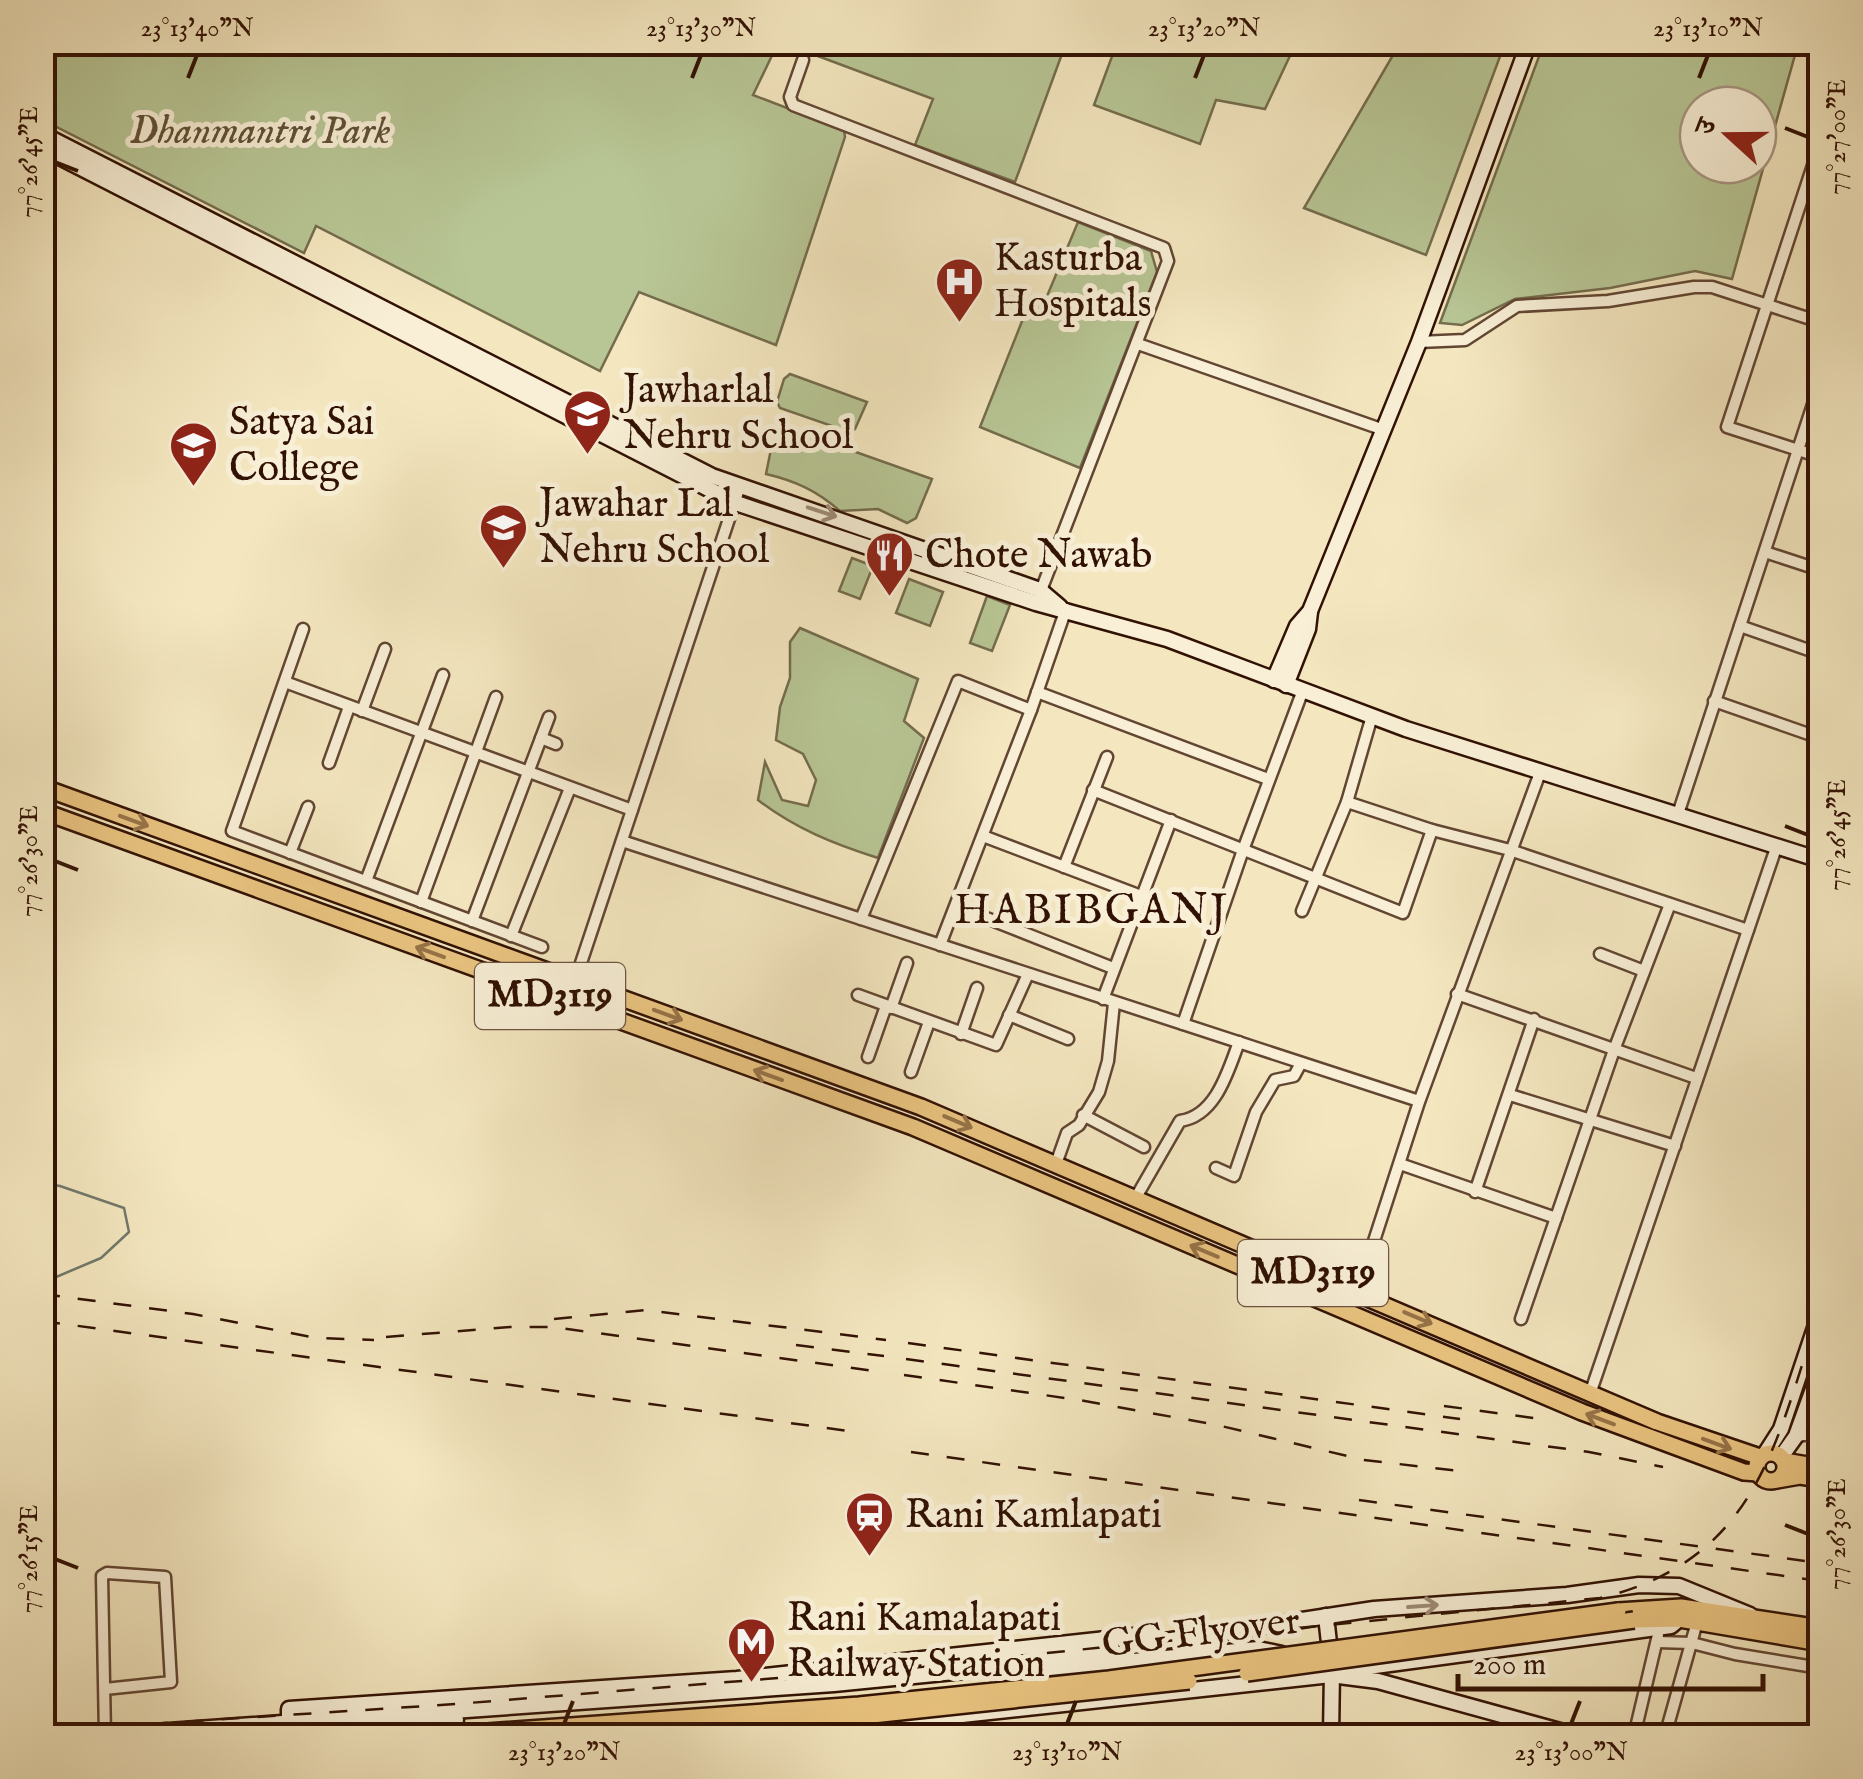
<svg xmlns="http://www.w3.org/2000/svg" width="1863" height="1779" font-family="'IM FELL English','Noto Serif Devanagari',serif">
<rect width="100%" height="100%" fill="#f4e7c0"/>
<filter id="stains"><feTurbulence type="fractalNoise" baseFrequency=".002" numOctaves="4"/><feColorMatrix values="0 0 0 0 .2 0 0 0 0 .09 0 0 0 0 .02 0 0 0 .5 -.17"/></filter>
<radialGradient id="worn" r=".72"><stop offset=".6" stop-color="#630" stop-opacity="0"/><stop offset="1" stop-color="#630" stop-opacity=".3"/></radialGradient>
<g fill="#b8c695" stroke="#746c4c" stroke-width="2.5" fill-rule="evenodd">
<polygon points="42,43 778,43 753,95 844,130 845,137 776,345 639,292 600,371 316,226 304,253 43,120"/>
<polygon points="783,43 1066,43 1015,182 915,145 933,99"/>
<polygon points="1117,43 1117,42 1296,43 1265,109 1216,100 1200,144 1094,105"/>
<polygon points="1400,43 1505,43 1426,255 1304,208"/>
<path d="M 1544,43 L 1807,43 L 1795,55 L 1732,279 L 1695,271 L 1610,288 L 1515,299 L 1462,325 L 1440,323 ZM 1698,105 L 1758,105 L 1758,165 L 1698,165 Z"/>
<polygon points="1078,222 1151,251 1157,272 1080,468 980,427 1032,296 1045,301"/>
<polygon points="790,374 867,402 855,429 849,432 780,408 777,402 784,379"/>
<path d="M 788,428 L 932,479 L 916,518 L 907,523 L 878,509 L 840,511 C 817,491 796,481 766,474 L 772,444 Z"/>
<polygon points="852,558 873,566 860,599 839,591"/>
<polygon points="909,579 943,592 930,626 896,613"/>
<polygon points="987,596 1010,605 992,651 970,643"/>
<path d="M 800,628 L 918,679 L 904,721 L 924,738 L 878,858 C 834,844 796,829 758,800 L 765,762 L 782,800 L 808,806 L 816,780 L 803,754 L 776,740 L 780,707 L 790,678 L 790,642 Z"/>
</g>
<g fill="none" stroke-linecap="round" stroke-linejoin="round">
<polyline stroke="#717a6c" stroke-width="2.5" points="42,1183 60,1186 124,1208 129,1232 101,1258 49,1280"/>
<defs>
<g id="street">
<polyline points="803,60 790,97 793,105 1164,248 1168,261 1040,593"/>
<polyline points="1820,144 1727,427 1820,457"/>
<polyline points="1419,342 1465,340 1517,306 1608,301 1694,287 1712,287 1820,322"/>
<polyline points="1138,344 1384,430"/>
<polyline points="1765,552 1820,570"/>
<polyline points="1740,626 1820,654"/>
<polyline points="303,629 232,831 542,947"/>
<polyline points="285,682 632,810"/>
<polyline points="1037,692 1268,779"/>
<polyline points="1714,701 1820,738"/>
<polyline points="362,711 385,649"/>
<polyline points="541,738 556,744"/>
<polyline points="329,763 349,707"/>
<polyline points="1093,790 1403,913 1432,830"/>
<polyline points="1347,802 1432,830 1510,850 1748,930"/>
<polyline points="1678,814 1820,383"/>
<polyline points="983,836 1141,896"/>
<polyline points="622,841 1419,1101"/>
<polyline points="290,853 308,807"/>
<polyline points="1064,867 1107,757"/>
<polyline points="366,881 443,675"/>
<polyline points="421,902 496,697"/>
<polyline points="956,906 1113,968"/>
<polyline points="1302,911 1347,802 1372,716"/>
<polyline points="861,919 958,681 1031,710"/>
<polyline points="472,921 549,717"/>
<polyline points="511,936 570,788"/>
<polyline points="940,945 1031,710 1066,609"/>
<polyline points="1600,954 1644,971"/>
<polyline points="1457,994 1696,1078"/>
<polyline points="858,995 996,1045 1028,974"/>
<polyline points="1103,999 1171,820"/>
<polyline points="568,1002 740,486"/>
<polyline points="891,1008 907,963"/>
<polyline points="1009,1015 1068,1039"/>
<polyline points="1183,1024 1243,850 1303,690"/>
<polyline points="961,1034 977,988"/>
<polyline points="868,1057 886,1006"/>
<polyline points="911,1072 929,1022"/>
<polyline points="1510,1095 1675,1146"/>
<polyline points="1083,1115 1144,1147"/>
<polyline points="1056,1164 1067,1133 1079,1125 1099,1092 1108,1061 1114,1003"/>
<polyline points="1400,1164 1556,1218"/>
<polyline points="1216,1168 1234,1176 1256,1112 1275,1080 1294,1076 1301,1063"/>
<polyline points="1475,1192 1534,1019"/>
<path d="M 1135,1199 L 1180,1121 C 1216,1116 1228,1071 1239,1042"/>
<polyline points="1374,1241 1419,1102 1541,770"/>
<polyline points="1521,1319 1614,1050 1670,904"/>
<polyline points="1591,1391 1777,845"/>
<polyline points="1796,1436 1820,1433"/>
<polyline points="1657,1642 1692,1643 1735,1654 1820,1668"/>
<polyline points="105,1736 102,1576 107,1573 165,1577 171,1682 105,1689"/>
<polyline points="1634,1736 1658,1635"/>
<polyline points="1665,1736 1697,1622"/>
</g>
<g id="secondary">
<polyline points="42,134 712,476 1040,590 1060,607"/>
<polyline points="42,148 736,503 1036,603 1167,639 1406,729 1820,860"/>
<polyline points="1274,680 1297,626 1310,611 1419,342 1529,42"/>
<polyline points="1286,685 1308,629 1310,612"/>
<polyline points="1765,1454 1781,1429 1820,1313"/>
<polyline points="1781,1457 1796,1436 1820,1370"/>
<polyline points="1326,1616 1332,1670 1331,1736"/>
<polyline points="1310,1667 1332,1670 1375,1666 1671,1626 1678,1620"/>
<polyline points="1020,1672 1258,1649 1282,1654"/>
<polyline points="289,1723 289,1709 737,1679 1152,1634"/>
<polyline points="327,1729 456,1720"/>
<polyline points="98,1736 834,1684 974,1670 1374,1609 1567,1595 1639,1585 1679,1586 1750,1615"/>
<polyline points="242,1736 271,1734"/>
<polyline points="769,1736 1331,1675 1378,1681 1578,1736"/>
</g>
<g id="primary">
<polyline points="42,787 921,1107 1657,1422 1760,1457"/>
<polyline points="42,811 913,1127 1582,1412 1744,1472 1758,1473"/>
<circle cx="1771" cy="1467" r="14"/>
<polyline points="1784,1461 1820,1467"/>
<polyline points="1777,1480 1800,1476 1820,1479"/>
<polyline points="1618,1611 1681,1607 1820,1628"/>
<polyline points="1634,1620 1679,1619 1820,1643"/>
</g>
</defs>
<use href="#street" stroke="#624632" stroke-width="15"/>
<use href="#secondary" stroke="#311103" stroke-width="19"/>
<use href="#primary" stroke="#311103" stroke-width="20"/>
<use href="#street" stroke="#f8efd6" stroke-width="10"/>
<use href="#secondary" stroke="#f8efd6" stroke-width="14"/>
<use href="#primary" stroke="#eac480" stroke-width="15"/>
<g stroke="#311103" stroke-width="2.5" stroke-dasharray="18 18" stroke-linecap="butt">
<polyline points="42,1294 193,1314 316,1338 374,1340"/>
<polyline points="554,1319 645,1310 886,1340"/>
<polyline points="42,1321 856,1432"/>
<polyline points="386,1337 510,1327 553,1327 882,1372"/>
<polyline points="908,1343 1460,1419"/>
<polyline points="796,1345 884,1356"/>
<polyline points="906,1359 1589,1452 1663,1467"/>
<polyline points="904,1375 1079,1400 1217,1425 1364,1460 1459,1471"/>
<polyline points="1444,1406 1549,1420"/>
<polyline points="911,1452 1820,1581"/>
<polyline points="1359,1500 1820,1563"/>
<path d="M 42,1731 L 456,1704 L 865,1671 L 1600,1598 C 1758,1560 1776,1442 1820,1308"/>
</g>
<defs>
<g id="primary-bridge">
<polyline points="1247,1673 1634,1620"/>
<polyline points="433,1736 859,1705 1109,1679 1618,1611"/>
<polyline points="618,1736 844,1718 1189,1681"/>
</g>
</defs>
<use href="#primary-bridge" stroke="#311103" stroke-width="20" stroke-linecap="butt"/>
<use href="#primary-bridge" stroke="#eac480" stroke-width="15"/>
</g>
<defs><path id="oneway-shaft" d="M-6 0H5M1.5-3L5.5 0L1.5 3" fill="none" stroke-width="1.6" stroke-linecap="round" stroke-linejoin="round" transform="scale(2.5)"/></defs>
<g stroke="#9e8b77">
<use href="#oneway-shaft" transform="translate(822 512) rotate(18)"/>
<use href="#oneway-shaft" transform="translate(1423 1606) rotate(-4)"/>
</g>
<g stroke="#977348">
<use href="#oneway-shaft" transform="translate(134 821) rotate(20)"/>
<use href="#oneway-shaft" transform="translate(430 952) rotate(-160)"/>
<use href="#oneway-shaft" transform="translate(668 1015) rotate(20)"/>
<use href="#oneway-shaft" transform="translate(768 1075) rotate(-160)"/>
<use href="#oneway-shaft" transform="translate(958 1122) rotate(23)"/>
<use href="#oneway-shaft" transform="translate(1204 1251) rotate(-157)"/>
<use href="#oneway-shaft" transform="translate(1418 1318) rotate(23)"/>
<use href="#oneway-shaft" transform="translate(1600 1419) rotate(-159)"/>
<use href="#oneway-shaft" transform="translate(1717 1444) rotate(20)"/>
</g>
<path fill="none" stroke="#311103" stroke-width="4" d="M 188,78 L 197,55M 692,78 L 701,55M 1195,78 L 1204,55M 1699,78 L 1708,55M 1785,128 L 1808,137M 55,162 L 78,171M 1785,826 L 1808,835M 55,861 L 78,870M 1785,1525 L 1808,1534M 55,1559 L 78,1568M 564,1724 L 573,1701M 1067,1724 L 1076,1701M 1571,1724 L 1580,1701"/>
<defs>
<symbol id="hospital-pin" viewBox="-11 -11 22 30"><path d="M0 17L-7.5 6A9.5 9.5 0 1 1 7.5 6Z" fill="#8f2418" stroke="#f8efd6"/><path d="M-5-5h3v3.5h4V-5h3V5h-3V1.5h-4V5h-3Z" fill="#fff"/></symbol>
<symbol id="school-pin" viewBox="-11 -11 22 30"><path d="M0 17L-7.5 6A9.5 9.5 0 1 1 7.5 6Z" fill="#8f2418" stroke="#f8efd6"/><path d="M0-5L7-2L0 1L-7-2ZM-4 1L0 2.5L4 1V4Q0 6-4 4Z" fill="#fff"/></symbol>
<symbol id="university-pin" viewBox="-11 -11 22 30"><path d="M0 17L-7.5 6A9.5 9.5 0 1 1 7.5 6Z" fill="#8f2418" stroke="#f8efd6"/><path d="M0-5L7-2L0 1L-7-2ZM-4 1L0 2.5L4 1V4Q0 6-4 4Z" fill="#fff"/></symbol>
<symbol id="restaurant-pin" viewBox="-11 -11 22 30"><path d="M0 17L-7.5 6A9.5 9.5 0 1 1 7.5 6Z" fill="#8f2418" stroke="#f8efd6"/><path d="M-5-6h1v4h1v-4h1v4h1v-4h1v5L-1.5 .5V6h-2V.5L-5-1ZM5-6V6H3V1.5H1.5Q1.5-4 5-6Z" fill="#fff"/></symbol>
<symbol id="station-pin" viewBox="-11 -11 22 30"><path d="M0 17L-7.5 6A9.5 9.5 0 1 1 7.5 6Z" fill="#8f2418" stroke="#f8efd6"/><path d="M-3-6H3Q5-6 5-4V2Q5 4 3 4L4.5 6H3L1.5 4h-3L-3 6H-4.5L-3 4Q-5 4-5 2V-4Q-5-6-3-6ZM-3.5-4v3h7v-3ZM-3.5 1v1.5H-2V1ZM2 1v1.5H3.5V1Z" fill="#fff"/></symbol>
<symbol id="metro-pin" viewBox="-11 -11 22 30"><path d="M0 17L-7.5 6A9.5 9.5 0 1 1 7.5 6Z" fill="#8f2418" stroke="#f8efd6"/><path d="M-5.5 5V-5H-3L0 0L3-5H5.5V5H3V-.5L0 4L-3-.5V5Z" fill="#fff"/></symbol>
</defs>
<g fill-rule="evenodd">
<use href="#hospital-pin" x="932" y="254" width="55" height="75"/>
<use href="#school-pin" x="560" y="386" width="55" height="75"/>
<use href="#university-pin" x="166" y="418" width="55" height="75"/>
<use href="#school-pin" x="476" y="500" width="55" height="75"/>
<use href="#restaurant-pin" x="862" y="528" width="55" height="75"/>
<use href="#station-pin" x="842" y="1488" width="55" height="75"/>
<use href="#metro-pin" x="724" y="1614" width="55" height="75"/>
</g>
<g text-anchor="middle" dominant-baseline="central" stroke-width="10" stroke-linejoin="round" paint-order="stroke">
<g fill="#f8efd6" stroke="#6d5442" stroke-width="2.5">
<rect x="475" y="963" width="150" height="66" rx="8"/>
<rect x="1238" y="1240" width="150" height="66" rx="8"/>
</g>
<g font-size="38" font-weight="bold" fill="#311103">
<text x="550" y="996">MD3119</text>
<text x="1313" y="1273">MD3119</text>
</g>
<g font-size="40" font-style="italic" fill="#605036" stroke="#f8efd6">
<text x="260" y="132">Dhanmantri Park</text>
</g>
<g font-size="40" fill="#311103" stroke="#f8efd6" text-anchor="start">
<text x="994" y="259">Kasturba<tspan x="994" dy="46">Hospitals</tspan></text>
<text x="623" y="391">Jawharlal<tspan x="623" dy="46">Nehru School</tspan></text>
<text x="229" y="423">Satya Sai<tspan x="229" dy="46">College</tspan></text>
<text x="539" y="505">Jawahar Lal<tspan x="539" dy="46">Nehru School</tspan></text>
<text x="925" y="556">Chote Nawab</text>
<text x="905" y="1516">Rani Kamlapati</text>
<text x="787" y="1619">Rani Kamalapati<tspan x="787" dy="46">Railway Station</tspan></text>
</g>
<g font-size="40" fill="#311103" stroke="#f8efd6">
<text transform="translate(1201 1634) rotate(-7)">GG Flyover</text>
</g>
<g font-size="42" letter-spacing="2.5" fill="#311103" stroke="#f8efd6">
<text x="1092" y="911">HABIBGANJ</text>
</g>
</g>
<rect width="1863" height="1779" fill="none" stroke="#f4e7c0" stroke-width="110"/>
<g transform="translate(1728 135) rotate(291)"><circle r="48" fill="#f8efd6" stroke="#a89682" stroke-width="2.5"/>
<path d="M0-8L18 38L0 25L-18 38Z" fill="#8f2418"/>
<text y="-15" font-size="28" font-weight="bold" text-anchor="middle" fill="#311103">उ</text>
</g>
<path d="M1458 1674v15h305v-15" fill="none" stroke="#311103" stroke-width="5"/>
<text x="1473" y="1674" font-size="30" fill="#311103" stroke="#f8efd6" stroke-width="8" paint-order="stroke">200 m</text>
<rect x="55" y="55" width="1753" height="1669" fill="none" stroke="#311103" stroke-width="4"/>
<g font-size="25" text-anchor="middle" fill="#311103">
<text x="197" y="36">23°13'40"N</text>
<text x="701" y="36">23°13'30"N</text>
<text x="1204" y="36">23°13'20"N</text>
<text x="1708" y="36">23°13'10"N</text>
<text transform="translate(1836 137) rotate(-90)" y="9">77°27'00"E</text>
<text transform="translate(28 162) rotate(-90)" y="9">77°26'45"E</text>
<text transform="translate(1836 835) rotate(-90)" y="9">77°26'45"E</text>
<text transform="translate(28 861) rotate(-90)" y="9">77°26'30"E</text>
<text transform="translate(1836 1534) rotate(-90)" y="9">77°26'30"E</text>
<text transform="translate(28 1559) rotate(-90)" y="9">77°26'15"E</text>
<text x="564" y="1760">23°13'20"N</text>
<text x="1067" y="1760">23°13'10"N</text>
<text x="1571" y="1760">23°13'00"N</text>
</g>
<rect width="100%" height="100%" filter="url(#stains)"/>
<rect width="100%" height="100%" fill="url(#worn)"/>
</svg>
